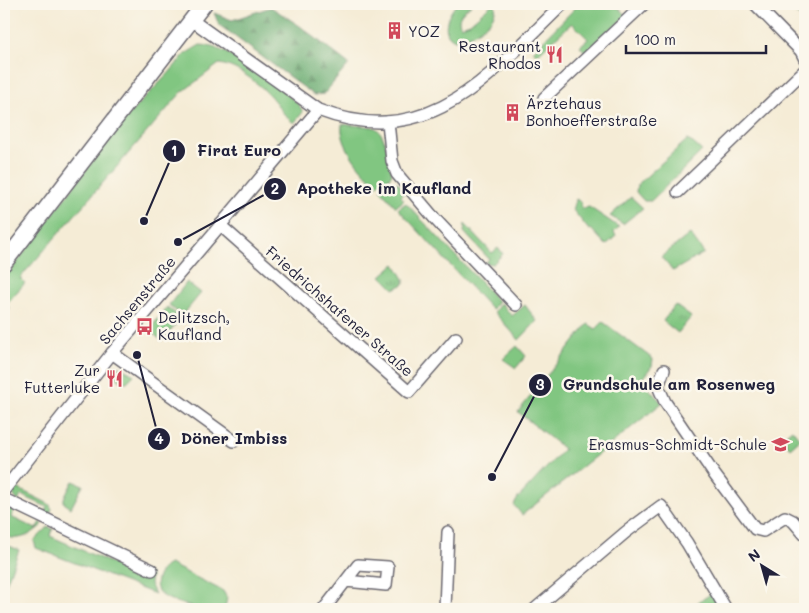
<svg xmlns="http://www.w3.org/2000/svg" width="809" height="613" font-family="Mali,sans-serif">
<defs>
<pattern id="forest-firs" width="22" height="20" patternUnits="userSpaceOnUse" patternTransform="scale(1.25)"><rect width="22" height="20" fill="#68ab6f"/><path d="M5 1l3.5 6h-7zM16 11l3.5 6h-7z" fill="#558b5c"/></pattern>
<pattern id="park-tufts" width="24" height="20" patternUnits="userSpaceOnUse" patternTransform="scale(1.25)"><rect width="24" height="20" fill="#81c681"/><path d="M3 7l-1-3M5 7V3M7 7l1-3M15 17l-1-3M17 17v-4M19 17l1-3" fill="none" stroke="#69a06b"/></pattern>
<pattern id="garden-furrows" width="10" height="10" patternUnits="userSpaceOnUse" patternTransform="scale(1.25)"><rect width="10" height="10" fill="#81c681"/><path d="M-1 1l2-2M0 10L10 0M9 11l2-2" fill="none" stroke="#69a06b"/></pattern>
</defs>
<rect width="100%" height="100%" fill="#fbf7ec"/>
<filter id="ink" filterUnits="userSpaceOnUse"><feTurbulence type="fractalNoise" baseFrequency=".02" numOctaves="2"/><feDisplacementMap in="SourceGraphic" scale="10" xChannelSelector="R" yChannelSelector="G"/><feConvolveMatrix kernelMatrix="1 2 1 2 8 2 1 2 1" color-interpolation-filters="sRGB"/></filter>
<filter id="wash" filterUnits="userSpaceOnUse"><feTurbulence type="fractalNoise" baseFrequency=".0096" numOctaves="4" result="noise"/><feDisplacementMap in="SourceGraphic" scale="20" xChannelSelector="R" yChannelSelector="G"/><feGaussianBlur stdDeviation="1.12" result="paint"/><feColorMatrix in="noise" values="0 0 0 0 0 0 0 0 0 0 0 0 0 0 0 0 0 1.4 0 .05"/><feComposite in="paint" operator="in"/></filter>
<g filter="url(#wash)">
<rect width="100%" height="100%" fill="#f5ecd6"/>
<g fill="#81c681" stroke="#52745e">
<path d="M 457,4 L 472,4 C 465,10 455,16 461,26 L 470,23 L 492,4 L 495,4 C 499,21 473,35 459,41 C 438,37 447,14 457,4 Z"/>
<polygon points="579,4 615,4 626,16 586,53 580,46 588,39 572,23 537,55 533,51"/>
<path d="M 200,45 C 227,45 279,86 299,105 L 303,112 L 294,123 C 285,117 282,111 276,103 C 264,87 238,66 219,64 L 181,93 L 20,278 L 25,283 L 6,304 L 10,308 L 4,316 L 4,279 L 125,118 L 169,73 L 185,54 Z"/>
<path d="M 342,124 C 352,126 363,125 373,127 C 387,131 388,161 392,173 L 390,177 L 377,185 C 361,171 339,145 342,124 Z"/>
<polygon points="687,140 693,143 702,151 651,201 644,201 636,192 637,185"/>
<polygon points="392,183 398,183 405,192 400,196 404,200 396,207 380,189"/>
<polygon points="631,197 643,208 623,224 610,216"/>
<polygon points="576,199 581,202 582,209 589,207 619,227 614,232 616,236 606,245 591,229 589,230 573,210"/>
<polygon points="406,203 498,301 492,310 398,209"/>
<polygon points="465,224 492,253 498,248 503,254 493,264 485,263 489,259 464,232"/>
<polygon points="690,234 704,253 673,271 661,257"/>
<polygon points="187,282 201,293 182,316 169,305"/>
<polygon points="501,303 512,316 525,305 537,321 519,340 494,312"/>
<polygon points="167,307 181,318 162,341 149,330"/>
<polygon points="603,322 653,359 652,366 641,380 662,403 522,515 514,505 518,498 564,449 518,412 588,324 596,329"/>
<polygon points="517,346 526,356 516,368 503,359"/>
<polygon points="117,365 134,375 127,382 122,382 108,371 112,366"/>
<polygon points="792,429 800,439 790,448 781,438"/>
<polygon points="73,481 83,485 71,508 64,503 64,498"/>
<polygon points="17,488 49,504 52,509 48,516 44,514 47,507 21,495 18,502 13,494 13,489"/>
<path d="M 4,508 L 14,510 L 11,517 L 36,529 L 40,522 L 43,524 C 31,535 20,542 4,536 Z"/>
<polygon points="48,527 53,529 50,536 143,577 146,571 151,575 150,584 155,594 36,548 34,541"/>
<polygon points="4,544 19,550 4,589"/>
<path d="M 170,564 L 223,591 L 227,598 L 225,608 C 213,613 173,604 162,595 C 150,587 159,568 170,564 Z"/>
<polygon points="712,593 722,609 688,609"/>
</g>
<polygon fill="url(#forest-firs)" stroke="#456655" points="271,7 300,26 349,64 324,94 314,95 219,25 214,13 232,20"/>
<g fill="url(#park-tufts)" stroke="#52745e">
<polygon points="395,264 404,279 404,284 394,289 381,276"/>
<polygon points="675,305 691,317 678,333 663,321"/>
</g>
<polygon fill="url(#garden-furrows)" stroke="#52745e" points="786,4 805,4 805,22"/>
</g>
<g filter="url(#ink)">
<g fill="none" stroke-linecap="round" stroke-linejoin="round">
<defs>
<g id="minor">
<polyline points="755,4 801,51 805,59"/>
<path d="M 193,21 L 318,110 C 431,153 490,74 563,4"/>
<polyline points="544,98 644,4"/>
<polyline points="388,122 392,161 397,174 435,219 516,305"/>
<polyline points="678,192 805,70"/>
<polyline points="220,225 409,392 456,338"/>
<polyline points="112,353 234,441"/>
<polyline points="664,370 658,386 665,402 714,474 755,529 763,531 785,517 793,521 805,535"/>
<polyline points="4,490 112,353 318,110"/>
<polyline points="4,499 152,570"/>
<polyline points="324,609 358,565 388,567 386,585 346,581"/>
<polyline points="445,609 448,532"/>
<polyline points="535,609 626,532 661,506 687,543 726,609"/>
</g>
<polyline id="major" points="4,263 204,4"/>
</defs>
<use href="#minor" stroke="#6c6971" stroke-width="14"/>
<use href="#major" stroke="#6c6971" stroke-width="18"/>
<use href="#minor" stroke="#fff" stroke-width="11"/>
<use href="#major" stroke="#fff" stroke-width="15"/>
</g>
</g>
<defs>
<symbol id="building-bare" viewBox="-9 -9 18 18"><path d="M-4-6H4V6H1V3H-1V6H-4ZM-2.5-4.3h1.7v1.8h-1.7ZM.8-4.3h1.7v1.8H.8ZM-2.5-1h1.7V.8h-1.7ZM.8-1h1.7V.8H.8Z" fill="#d1495b" stroke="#fbf7ec" stroke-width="2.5" paint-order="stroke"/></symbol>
<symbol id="restaurant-bare" viewBox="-9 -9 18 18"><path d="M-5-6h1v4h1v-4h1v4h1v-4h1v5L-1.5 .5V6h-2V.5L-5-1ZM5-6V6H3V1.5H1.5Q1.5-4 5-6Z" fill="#d1495b" stroke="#fbf7ec" stroke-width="2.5" paint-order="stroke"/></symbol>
<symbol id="bus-bare" viewBox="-9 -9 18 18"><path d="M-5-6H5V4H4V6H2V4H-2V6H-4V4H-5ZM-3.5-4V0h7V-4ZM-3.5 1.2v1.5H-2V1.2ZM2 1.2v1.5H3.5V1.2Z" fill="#d1495b" stroke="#fbf7ec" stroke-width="2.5" paint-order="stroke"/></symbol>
<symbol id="school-bare" viewBox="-9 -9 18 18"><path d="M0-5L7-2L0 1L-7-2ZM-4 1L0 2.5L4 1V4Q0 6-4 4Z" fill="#d1495b" stroke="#fbf7ec" stroke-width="2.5" paint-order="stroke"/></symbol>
</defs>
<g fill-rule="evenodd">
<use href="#building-bare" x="382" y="18" width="25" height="25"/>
<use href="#restaurant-bare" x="542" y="42" width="25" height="25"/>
<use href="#building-bare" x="500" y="100" width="25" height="25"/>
<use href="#bus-bare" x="132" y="314" width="25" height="25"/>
<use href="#restaurant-bare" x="102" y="366" width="25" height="25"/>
<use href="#school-bare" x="768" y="432" width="25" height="25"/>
</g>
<g text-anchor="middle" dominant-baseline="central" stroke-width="5" stroke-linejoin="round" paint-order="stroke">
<g font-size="15" fill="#22223b" stroke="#fbf7ec" text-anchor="start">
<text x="408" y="31">YOZ</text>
<text x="541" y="46" text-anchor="end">Restaurant<tspan x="541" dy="17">Rhodos</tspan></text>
<text x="526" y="103">Ärztehaus<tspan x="526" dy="17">Bonhoefferstraße</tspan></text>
<text x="158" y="317">Delitzsch,<tspan x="158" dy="17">Kaufland</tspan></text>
<text x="100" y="370" text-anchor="end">Zur<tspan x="100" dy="17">Futterluke</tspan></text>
<text x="767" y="444" text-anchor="end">Erasmus-Schmidt-Schule</text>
</g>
<g font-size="15" fill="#22223b" stroke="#fbf7ec">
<text transform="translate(137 300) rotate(-50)">Sachsenstraße</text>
<text transform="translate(340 311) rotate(41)">Friedrichshafener Straße</text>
</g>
</g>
<path fill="none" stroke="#22223b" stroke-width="2" d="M144 221L174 151M178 242L275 189M492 477L540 385M137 355L159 439"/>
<g fill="#22223b" stroke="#fbf7ec" stroke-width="2">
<circle cx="144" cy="221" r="5"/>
<circle cx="178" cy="242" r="5"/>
<circle cx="492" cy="477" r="5"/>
<circle cx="137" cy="355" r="5"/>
<circle cx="174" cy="151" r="12"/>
<circle cx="275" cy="189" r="12"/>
<circle cx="540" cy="385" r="12"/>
<circle cx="159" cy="439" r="12"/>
</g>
<g font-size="15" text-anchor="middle" font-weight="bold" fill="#fff">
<text x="174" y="156">1</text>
<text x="275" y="194">2</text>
<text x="540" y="390">3</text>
<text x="159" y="444">4</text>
</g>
<g font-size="16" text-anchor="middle" font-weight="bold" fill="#22223b" stroke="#fbf7ec" stroke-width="5" stroke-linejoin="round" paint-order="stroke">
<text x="239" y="156">Firat Euro</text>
<text x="384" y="194">Apotheke im Kaufland</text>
<text x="669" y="390">Grundschule am Rosenweg</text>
<text x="234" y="444">Döner Imbiss</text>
</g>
<rect width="809" height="613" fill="none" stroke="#fbf7ec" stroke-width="20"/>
<g transform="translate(762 566) rotate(323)" stroke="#fbf7ec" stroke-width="4" paint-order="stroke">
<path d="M0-4L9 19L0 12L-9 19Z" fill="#22223b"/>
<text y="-8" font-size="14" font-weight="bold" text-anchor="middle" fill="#22223b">N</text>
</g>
<path d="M626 45v8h140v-8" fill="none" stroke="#22223b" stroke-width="2.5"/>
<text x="634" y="45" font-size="15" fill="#22223b" stroke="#fbf7ec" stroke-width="4" paint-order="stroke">100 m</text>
</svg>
